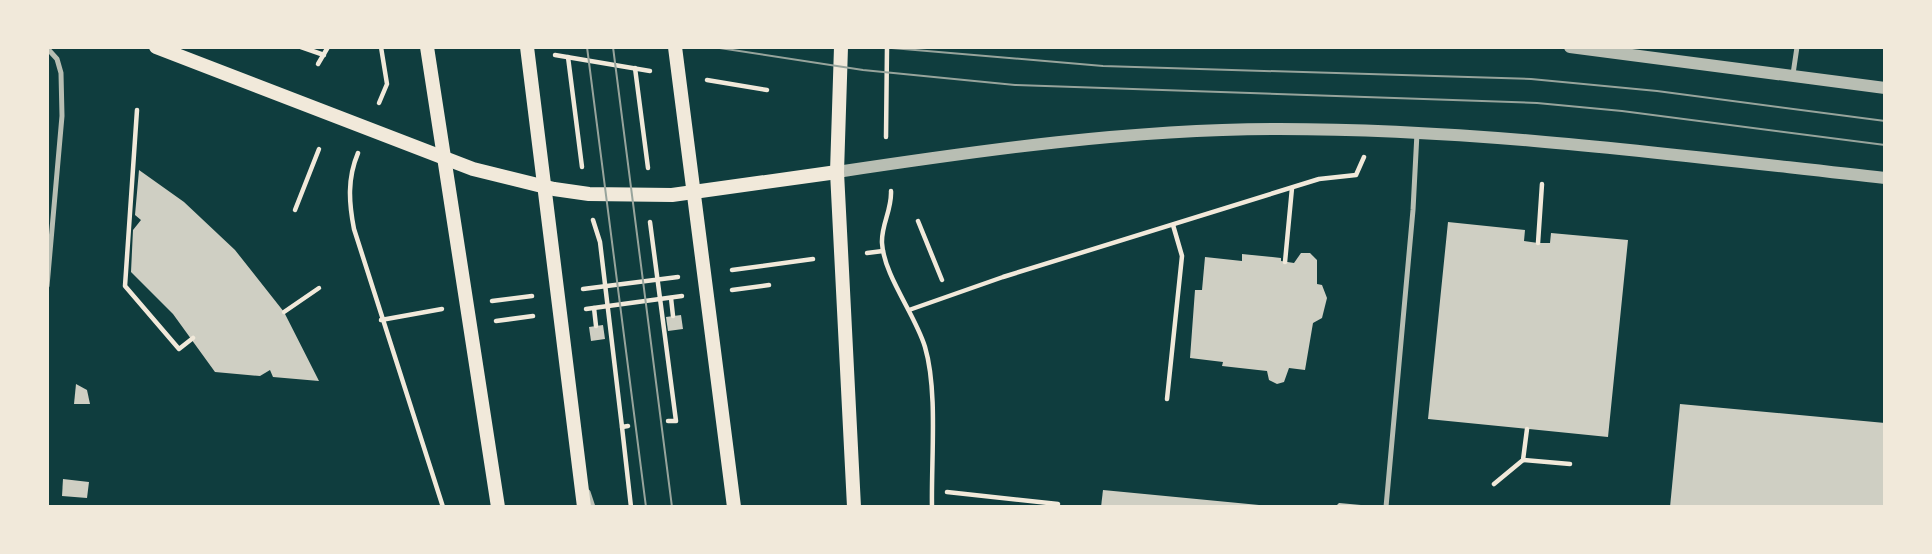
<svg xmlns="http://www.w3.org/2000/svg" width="1932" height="554" font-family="'Crimson Pro',serif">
<rect width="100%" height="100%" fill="#0f3d3e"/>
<g fill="#cfcfc3">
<polygon points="139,170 184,202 235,250 284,312 319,381 273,377 270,370 260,376 215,372 173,314 131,272 133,230 141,220 135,215"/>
<polygon points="1448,222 1525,230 1524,241 1538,243 1550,243 1551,233 1628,240 1608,437 1428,419"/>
<polygon points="1301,253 1310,253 1317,260 1317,284 1322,285 1327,298 1322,318 1313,323 1305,370 1289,368 1284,382 1277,384 1269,380 1267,371 1222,366 1223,362 1190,358 1195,290 1202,290 1205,257 1242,261 1242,254 1281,258 1281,261 1294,263"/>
<polygon points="681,315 683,329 668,331 666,317"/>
<polygon points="603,325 605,339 591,341 589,327"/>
<polygon points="76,384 87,390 90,404 74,404"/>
<polygon points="1680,404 1885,423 1885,507 1670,507"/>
<polygon points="63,479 89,482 87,498 62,496"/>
<polygon points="1103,490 1259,505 1258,507 1101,507"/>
<polygon points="1339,503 1361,505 1361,507 1335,507"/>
</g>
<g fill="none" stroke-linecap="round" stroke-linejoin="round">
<g stroke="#f1e9da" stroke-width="4.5">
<polyline points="301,47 324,55"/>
<polyline points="555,55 650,71"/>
<polyline points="568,57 582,167"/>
<polyline points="318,64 328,47"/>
<polyline points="635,68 648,168"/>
<polyline points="707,80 767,90"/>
<polyline points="379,103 387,84 381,47"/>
<polyline points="137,110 125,286 179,349 193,338"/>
<polyline points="886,137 887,47"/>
<path d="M 358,153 C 347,179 349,203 354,229 L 443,507"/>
<path d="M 891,191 C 892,210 881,225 882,243 C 884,276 915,314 925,347 C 938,391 931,460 932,507"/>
<polyline points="295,210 319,149"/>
<polyline points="593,220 600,242 622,427 628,426"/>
<polyline points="918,221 942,280"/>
<polyline points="650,222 676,421 668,421"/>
<polyline points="1538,243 1542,184"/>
<polyline points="867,253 883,251"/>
<polyline points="1285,262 1292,188"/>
<polyline points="732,270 813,259"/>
<polyline points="583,289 678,277"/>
<polyline points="732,290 769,285"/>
<polyline points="671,298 673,316"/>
<polyline points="492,301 532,296"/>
<polyline points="594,308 596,326"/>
<polyline points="586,309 682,296"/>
<polyline points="909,310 1003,277 1319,179 1356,175 1364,157"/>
<polyline points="284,312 319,288"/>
<polyline points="381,320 442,309"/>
<polyline points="496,321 533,316"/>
<polyline points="1167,399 1182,256 1173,225"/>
<polyline points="622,427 631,507"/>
<polyline points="1523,460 1570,464"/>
<polyline points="1494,484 1523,460 1527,429"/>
<polyline points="947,492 1058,504"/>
</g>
<g stroke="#b8beb3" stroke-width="5">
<polyline points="47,48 57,59 61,73 62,116 47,286"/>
<polyline points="1793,74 1797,47"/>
<polyline points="588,492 593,507"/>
<polyline points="1386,507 1413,210 1417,133"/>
</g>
<g stroke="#b8beb3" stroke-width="12">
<polyline points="1570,47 1885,88"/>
<path d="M 837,172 C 983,150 1131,129 1279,129 C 1482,129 1683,156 1885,178"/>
</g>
<g stroke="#f1e9da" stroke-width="14">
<polyline points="156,47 473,169 554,189 589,194 672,195 837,172"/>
<polyline points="427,47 498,507"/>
<polyline points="527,47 584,507"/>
<polyline points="675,47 734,507"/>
<polyline points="841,47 837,172 854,507"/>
</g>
<g stroke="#97a49c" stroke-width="2">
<polyline points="587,47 646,507"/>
<polyline points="613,47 672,507"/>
<polyline points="713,47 863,70 1015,85 1537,103 1622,111 1885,145"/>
<polyline points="880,47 1103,66 1531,79 1657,91 1885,121"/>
</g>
</g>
<rect width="1932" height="554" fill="none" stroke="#f1e9da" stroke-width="98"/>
</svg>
